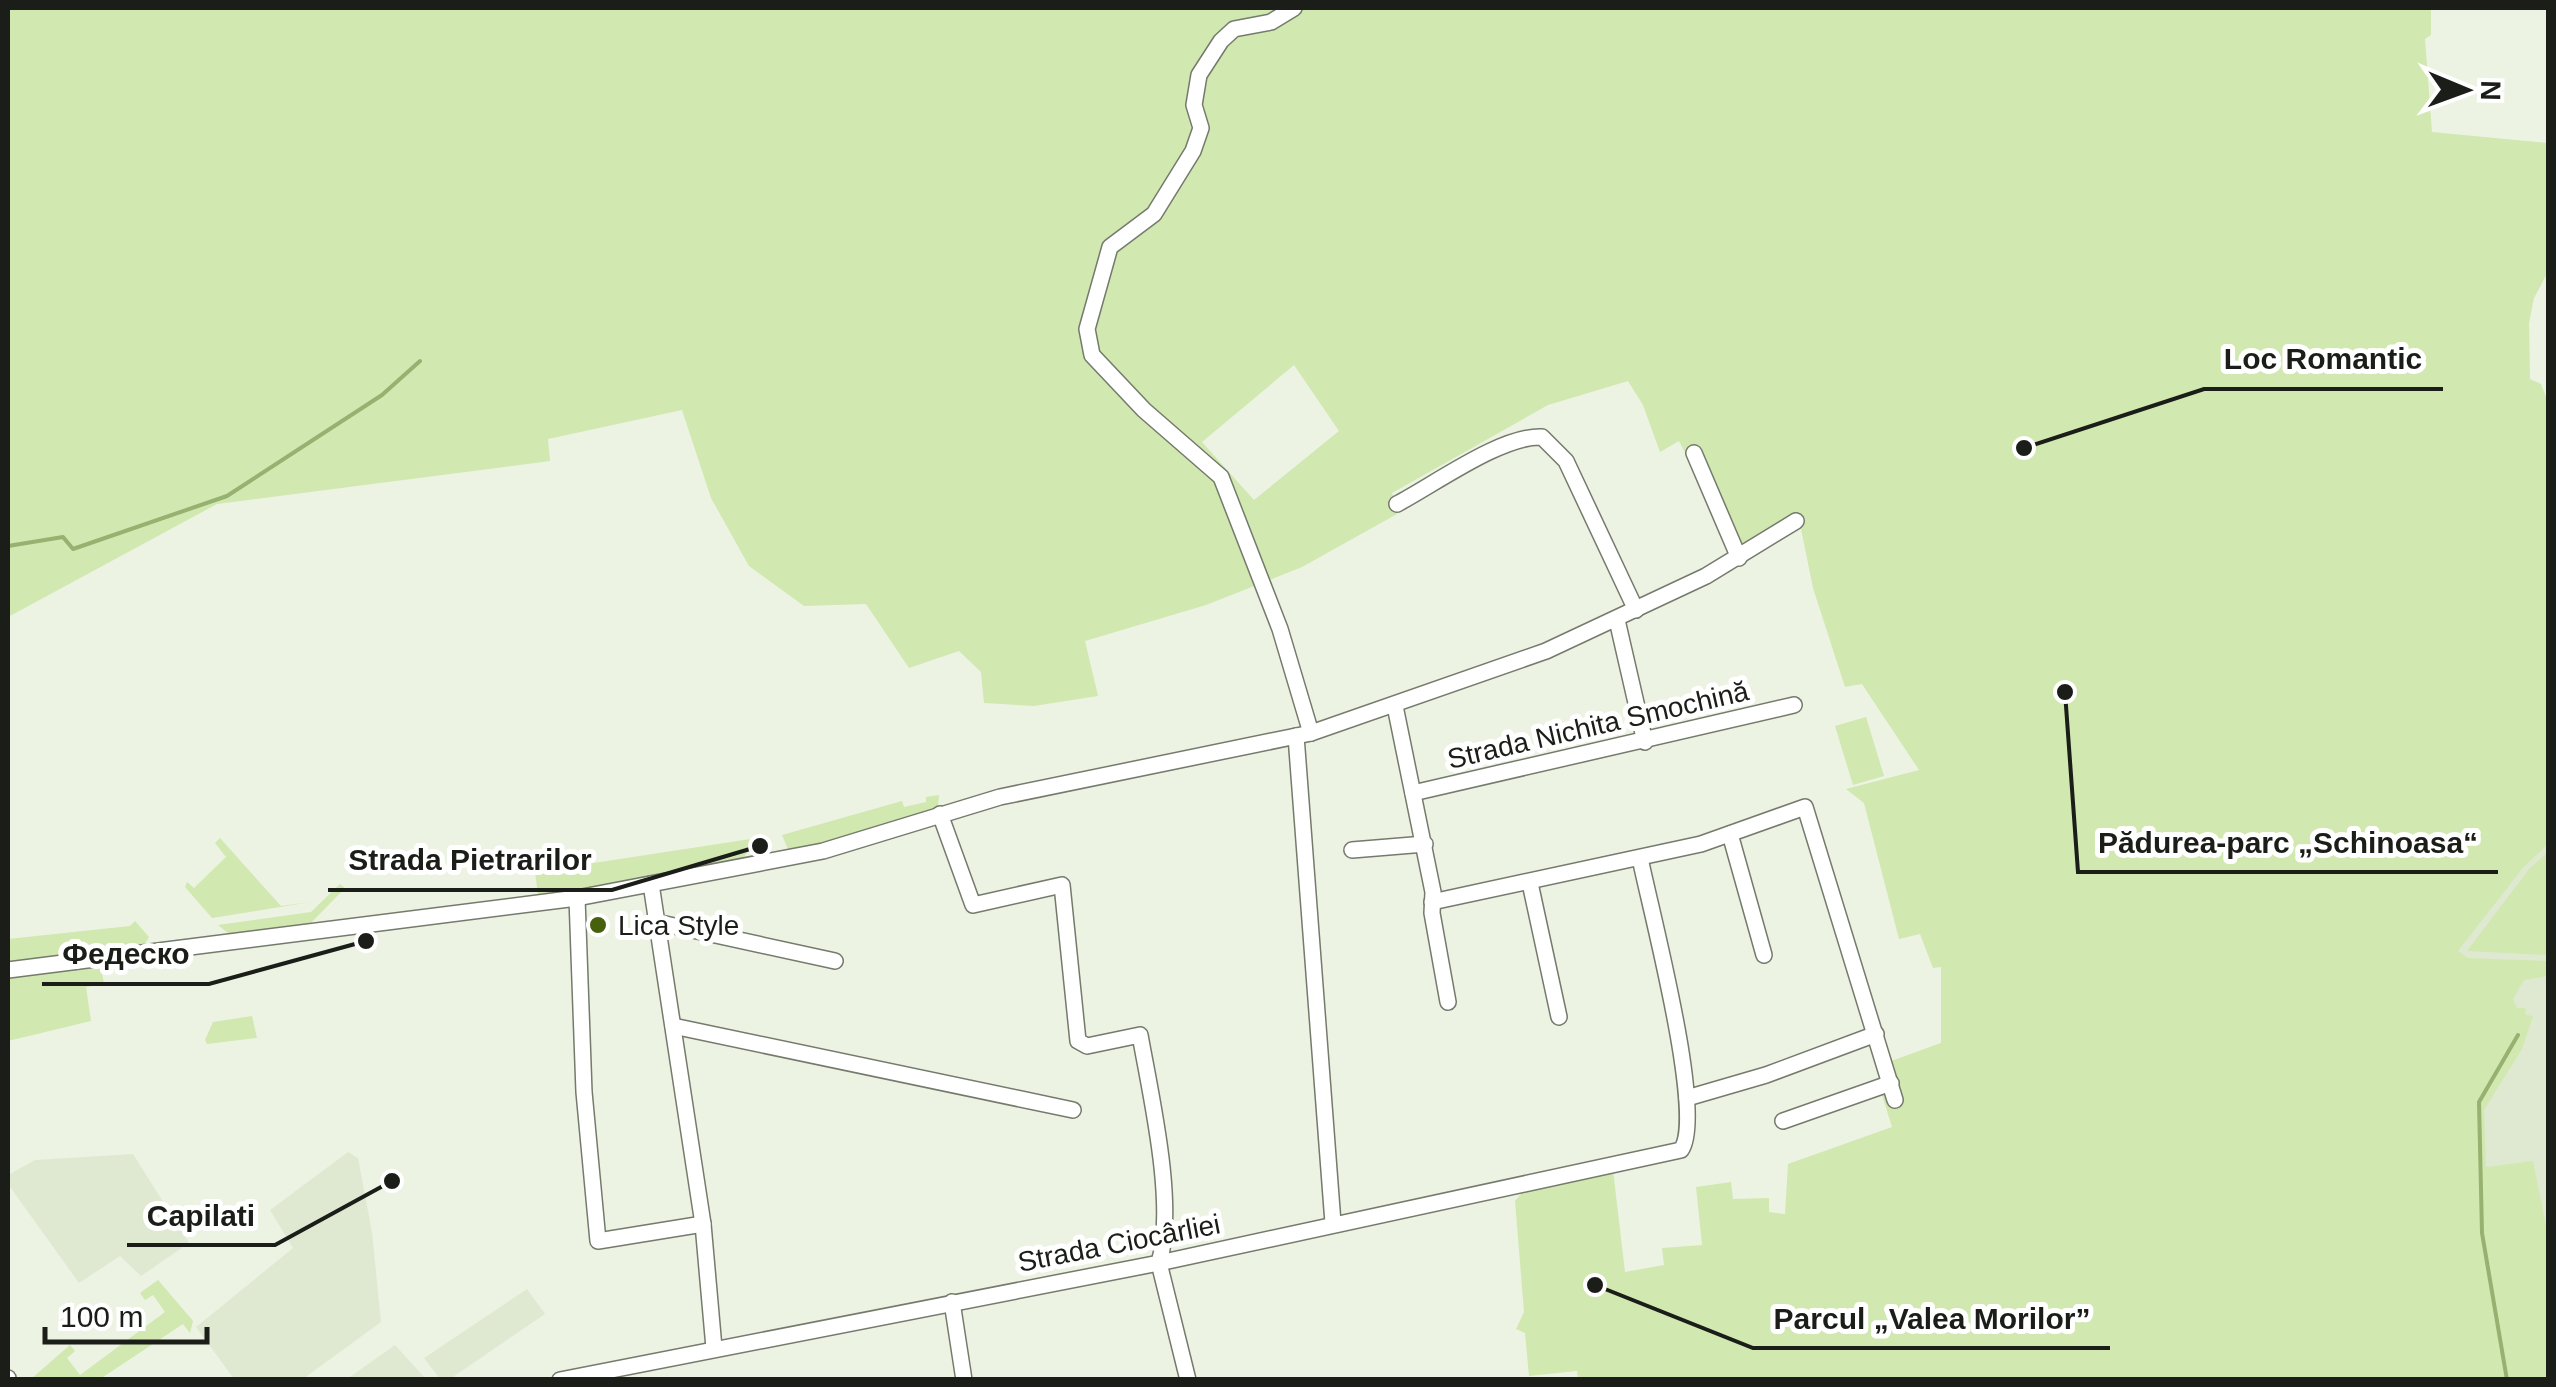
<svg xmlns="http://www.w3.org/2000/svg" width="2556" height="1387" font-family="Arial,sans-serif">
<rect width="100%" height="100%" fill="#ecf3e3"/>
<g fill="#dfe9d2">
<polygon points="2548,828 2548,1379 2496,1379 2476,1103 2508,961 2468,958 2445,944"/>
<polygon points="348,1152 358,1158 372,1232 381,1322 303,1379 234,1379 196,1327 293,1248 270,1210"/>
<polygon points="133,1154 189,1243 141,1276 120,1256 79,1283 8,1184 8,1175 35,1160"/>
<polygon points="527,1289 545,1314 450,1379 440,1379 424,1358"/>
<polygon points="395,1345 426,1379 347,1379"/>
</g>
<g fill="#d1e8b0" fill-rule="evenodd">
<path d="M 8,8 L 2431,8 L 2431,35 L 2425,39 L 2432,132 L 2548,143 L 2548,272 L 2534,298 L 2529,323 L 2530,379 L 2541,384 L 2548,402 L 2548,844 L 2522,869 L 2458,951 L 2468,958 L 2548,961 L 2548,976 L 2524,980 L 2513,999 L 2517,1008 L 2525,1008 L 2526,1015 L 2533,1016 L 2522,1049 L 2484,1110 L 2486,1167 L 2533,1161 L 2548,1236 L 2548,1379 L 1578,1380 L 1577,1371 L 1529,1376 L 1525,1333 L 1516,1329 L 1524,1312 L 1515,1201 L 1524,1190 L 1613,1170 L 1625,1272 L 1664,1265 L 1662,1248 L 1702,1245 L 1696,1187 L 1731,1182 L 1733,1199 L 1769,1198 L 1769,1212 L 1785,1214 L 1788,1164 L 1892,1127 L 1882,1095 L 1899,1088 L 1891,1061 L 1941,1043 L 1941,967 L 1933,968 L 1920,934 L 1899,939 L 1864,803 L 1846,789 L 1919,770 L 1862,684 L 1845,687 L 1813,588 L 1801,529 L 1792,513 L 1739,549 L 1697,446 L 1684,451 L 1679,441 L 1660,452 L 1643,405 L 1628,381 L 1548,405 L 1392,493 L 1397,514 L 1302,567 L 1206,605 L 1085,641 L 1098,696 L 1034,706 L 984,703 L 981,672 L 959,651 L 909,668 L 866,604 L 804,606 L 749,566 L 711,498 L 682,410 L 548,439 L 550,461 L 217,504 L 8,617 ZM 1294,365 L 1339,431 L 1254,500 L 1202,442 Z"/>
<polygon points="1866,717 1884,776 1853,785 1835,726"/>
<polygon points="939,795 938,806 929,812 790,854 782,835 789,833 902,801 904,807 926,802 926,797"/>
<polygon points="220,838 281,906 311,902 212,918 185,887 187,882 194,888 226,857 215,843"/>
<polygon points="757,838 740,863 544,897 538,895 535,872"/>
<polygon points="2548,852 2548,955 2467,951 2529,869"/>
<polygon points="340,884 345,888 306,928 233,937 218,925 311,912"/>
<polygon points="135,921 149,937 143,947 8,963 8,939 130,926"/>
<polygon points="101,966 104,984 86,987 91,1021 8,1041 8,977"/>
<polygon points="252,1016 257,1038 207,1044 205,1040 213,1022"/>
<polygon points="158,1280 193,1321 190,1333 183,1324 100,1379 31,1379 70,1345 75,1351 67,1358 80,1375 165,1312 153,1295 145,1300 140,1293"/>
</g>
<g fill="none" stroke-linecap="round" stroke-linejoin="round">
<g stroke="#97b170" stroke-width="4">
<polyline points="8,10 8,8"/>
<polyline points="8,546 63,537 73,549 227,496 382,395 420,361"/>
<polyline points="2507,1380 2482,1233 2479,1102 2518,1035"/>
</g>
<defs>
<g id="minor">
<polyline points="1294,8 1271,22 1234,29 1221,41 1199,75 1194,105 1201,128 1193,151 1154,214 1110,247 1087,329 1092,355 1144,410 1221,477 1280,629 1311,733"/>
<polyline points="1694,453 1739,558"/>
<path d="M 1397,504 C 1435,484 1502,435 1542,437 L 1566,461 L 1636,610"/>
<polyline points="1617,620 1645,742"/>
<polyline points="1395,706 1433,892 1432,913 1448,1002"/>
<polyline points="1296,736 1333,1223"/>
<polyline points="1413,793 1794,705"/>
<path d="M 940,814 L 973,905 L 1062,885 L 1078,1041 L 1087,1046 L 1140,1035 C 1151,1097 1176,1204 1159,1263 L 1188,1380"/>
<polyline points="1730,834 1764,955"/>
<polyline points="1352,850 1425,844"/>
<polyline points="1530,883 1559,1017"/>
<polyline points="577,898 584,1092 598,1241 703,1224 651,884"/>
<polyline points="1432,902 1701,844 1805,807 1895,1100"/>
<polyline points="656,922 835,961"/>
<polyline points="8,970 577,898 823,851 1000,797 1311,733 1546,651 1706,576 1796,521"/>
<polyline points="673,1026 1073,1110"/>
<polyline points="1687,1098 1766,1075 1876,1034"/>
<polyline points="1783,1121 1891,1083"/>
<polyline points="703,1224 714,1348"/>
<polyline points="952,1302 964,1380"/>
<polyline points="8,1378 8,1380"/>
<path d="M 560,1380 L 1159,1263 L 1681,1150 C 1706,1117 1650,908 1640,858"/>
</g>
</defs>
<use href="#minor" stroke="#747a6c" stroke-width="18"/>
<use href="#minor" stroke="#fff" stroke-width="15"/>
</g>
<circle fill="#47600e" stroke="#fff" stroke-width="4" cx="598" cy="925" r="10"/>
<g text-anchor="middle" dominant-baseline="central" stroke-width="10" stroke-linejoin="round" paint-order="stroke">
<g font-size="28" fill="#1b1d18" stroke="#fff">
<text transform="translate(1598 725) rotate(-13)">Strada Nichita Smochină</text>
<text transform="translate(1119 1243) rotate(-11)">Strada Ciocârliei</text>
</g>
<g font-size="28" fill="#1b1d18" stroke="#fff" text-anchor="start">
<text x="618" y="925">Lica Style</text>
</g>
</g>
<path fill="none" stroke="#1b1d18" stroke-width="4" d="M2024 448L2204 389H2443M2065 692L2078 872H2498M760 846L612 890H328M366 941L209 984H42M392 1181L275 1245H127M1595 1285L1753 1348H2110"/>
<g fill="#1b1d18" stroke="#fff" stroke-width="4">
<circle cx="2024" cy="448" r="10"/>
<circle cx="2065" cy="692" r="10"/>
<circle cx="760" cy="846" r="10"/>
<circle cx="366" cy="941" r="10"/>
<circle cx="392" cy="1181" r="10"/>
<circle cx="1595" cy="1285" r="10"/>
</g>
<g font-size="30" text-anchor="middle" font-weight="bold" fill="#1b1d18" stroke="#fff" stroke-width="10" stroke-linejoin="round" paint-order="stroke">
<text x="2323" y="369">Loc Romantic</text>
<text x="2288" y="853">Pădurea-parc „Schinoasa“</text>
<text x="470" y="870">Strada Pietrarilor</text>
<text x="126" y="964">Федеско</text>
<text x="201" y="1226">Capilati</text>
<text x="1932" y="1329">Parcul „Valea Morilor”</text>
</g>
<rect width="2556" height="1387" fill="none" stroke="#1b1d18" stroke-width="20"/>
<g transform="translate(2466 90) rotate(91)" stroke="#ffffff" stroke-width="8" paint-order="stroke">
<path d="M0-8L18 38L0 25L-18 38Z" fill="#1b1d18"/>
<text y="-15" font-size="28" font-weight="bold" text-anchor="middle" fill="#1b1d18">N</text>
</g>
<path d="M45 1327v15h162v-15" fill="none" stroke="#1b1d18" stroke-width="5"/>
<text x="60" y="1327" font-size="30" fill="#1b1d18" stroke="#ffffff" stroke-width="8" paint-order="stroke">100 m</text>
</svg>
